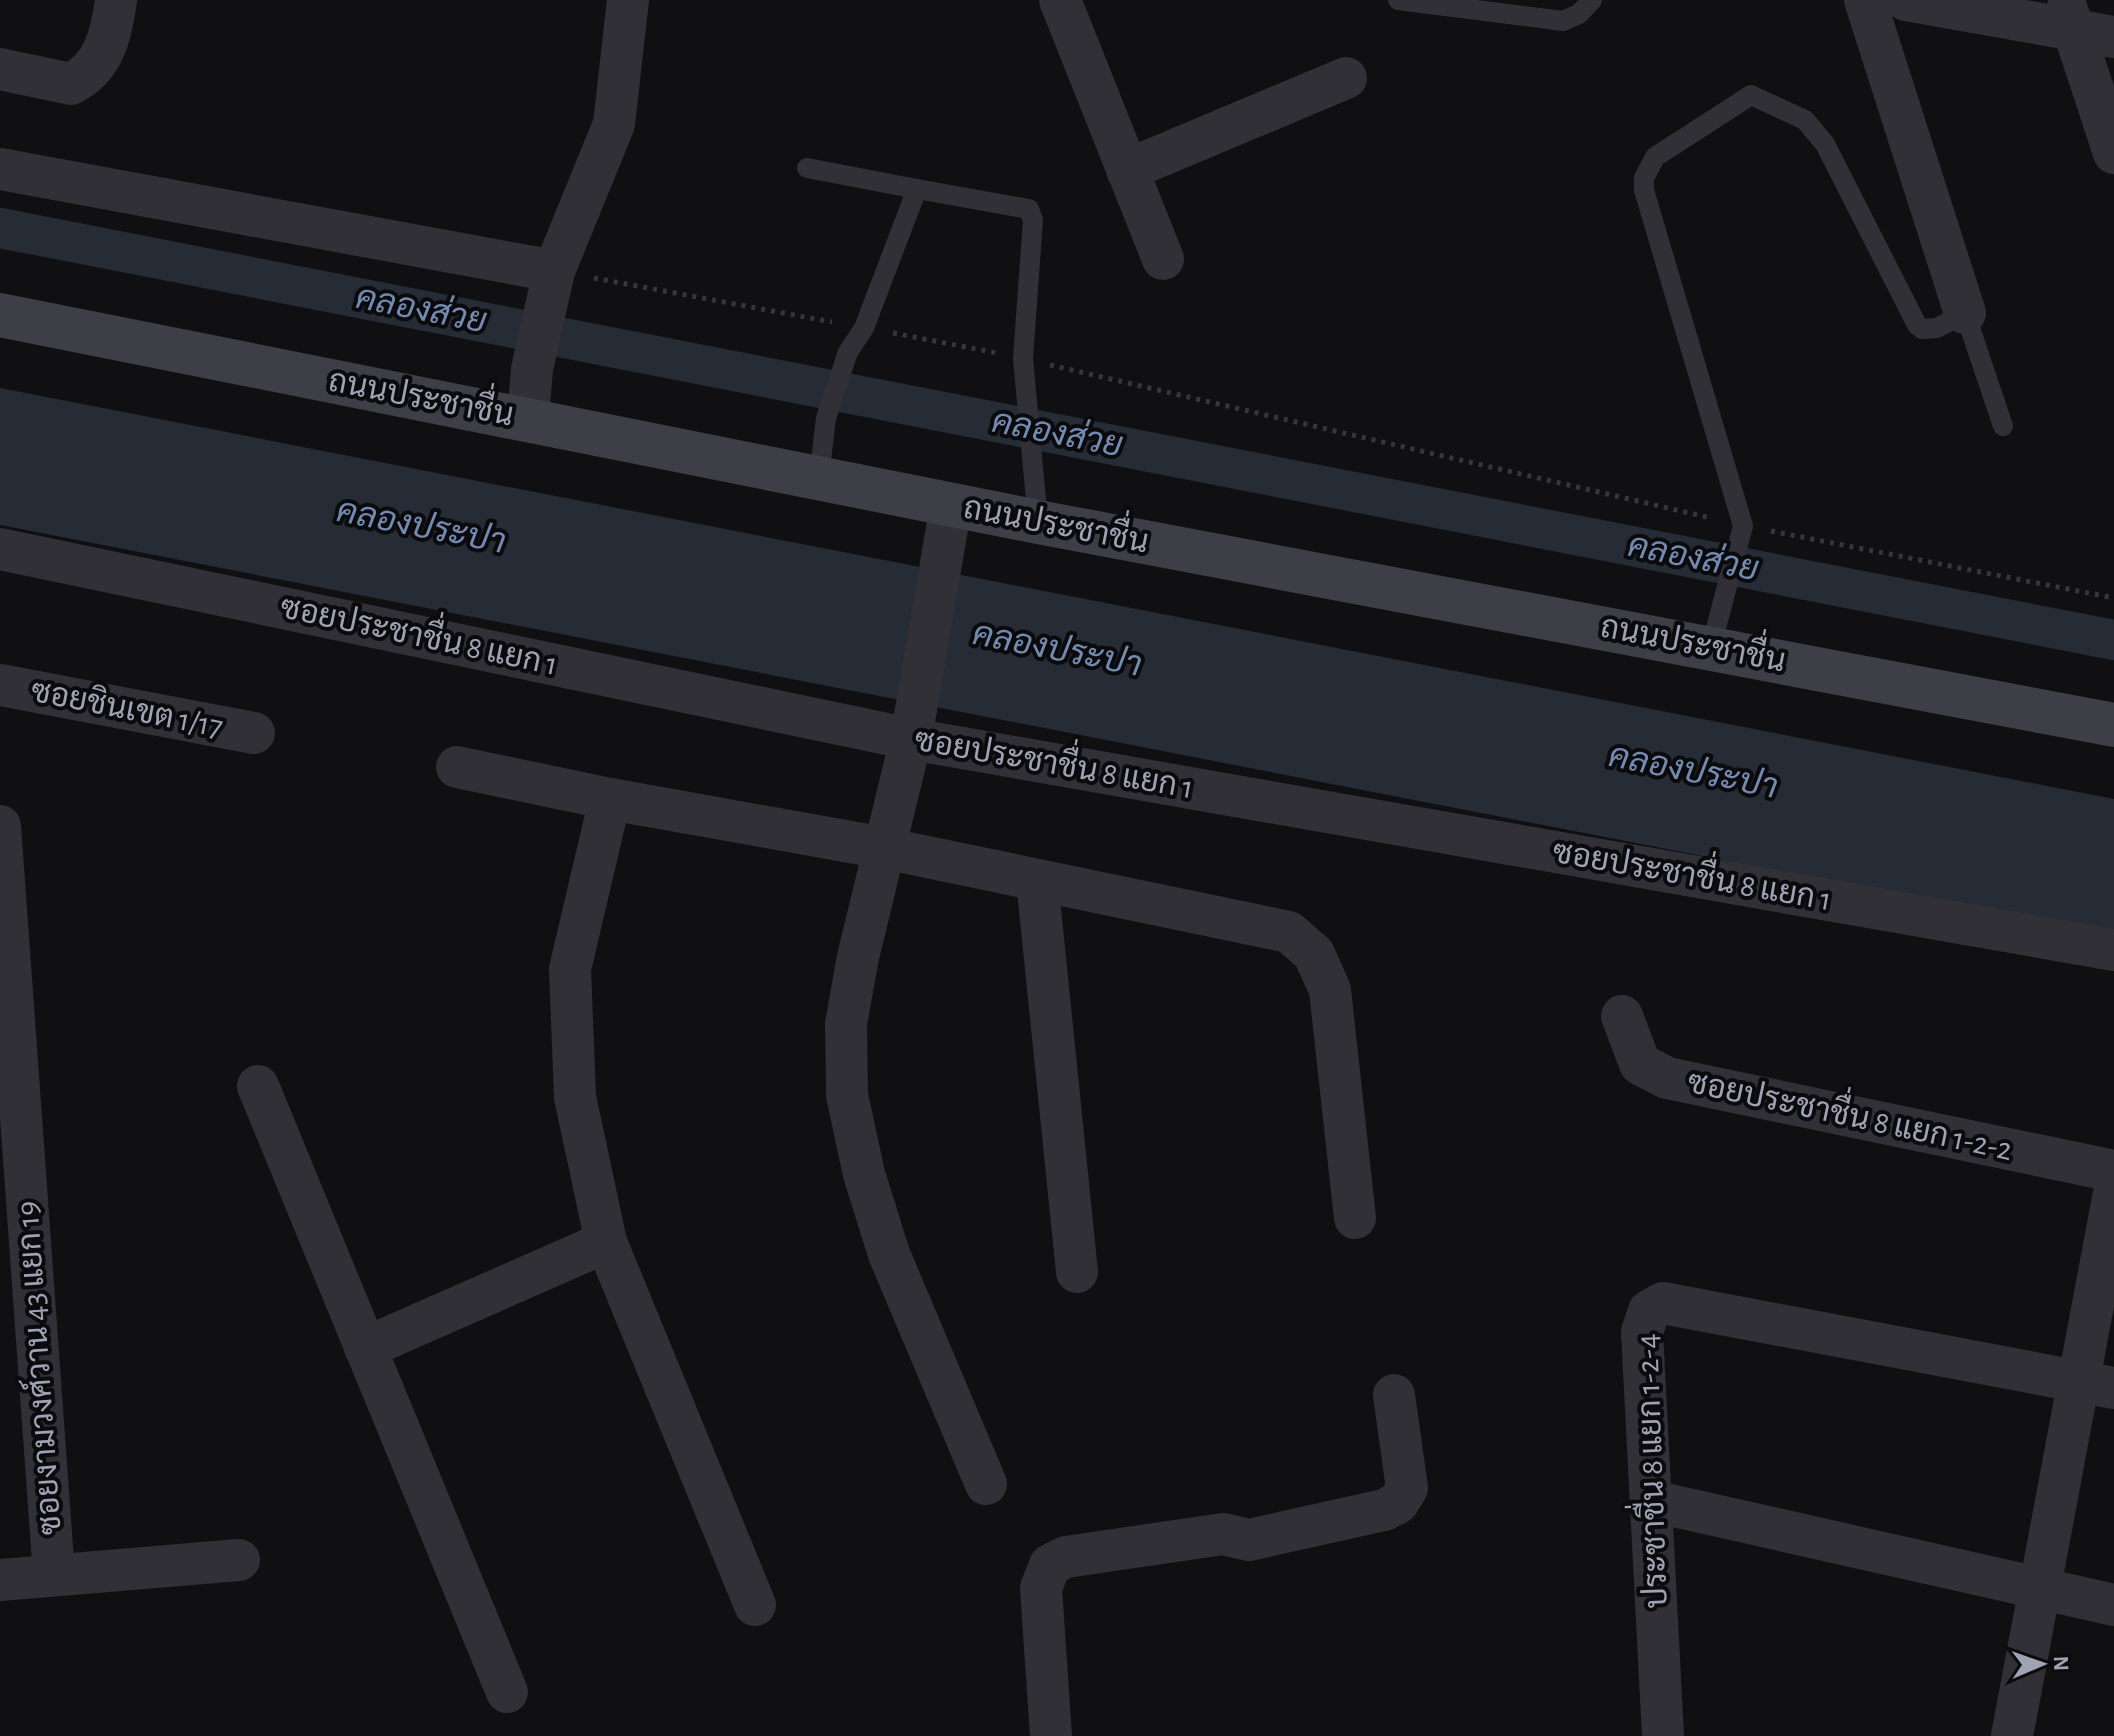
<svg xmlns="http://www.w3.org/2000/svg" width="2114" height="1736" font-family="'Alegreya Sans',Sarabun,sans-serif">
<rect width="100%" height="100%" fill="#100f11"/>
<polygon fill="#252c35" points="0,388 2114,799 2114,936 0,525"/>
<g fill="none" stroke-linecap="round" stroke-linejoin="round">
<polyline stroke="#252c35" stroke-width="40" points="0,228 2114,640"/>
<g stroke="#36373d" stroke-width="5" stroke-dasharray="4 6" stroke-linecap="butt">
<polyline points="594,278 832,322"/>
<polyline points="893,333 997,353"/>
<polyline points="1050,365 1711,518"/>
<polyline points="1771,531 2114,598"/>
</g>
<g stroke="#303036" stroke-width="20">
<polyline points="1398,0 1563,21 1579,14 1592,0"/>
<polyline points="807,168 917,189"/>
<polyline points="819,477 826,418 848,352 864,328 917,189 1029,209 1033,220 1023,358 1038,522"/>
<polyline points="1711,647 1743,526 1644,190 1644,178 1655,157 1751,95 1805,120 1825,144 1917,325 1922,329 1937,328 1965,313 2003,426"/>
</g>
<g stroke="#303036" stroke-width="42">
<polyline points="1060,0 1163,259"/>
<polyline points="1865,0 1965,313"/>
<polyline points="1906,0 2114,37"/>
<polyline points="2067,10 2114,153"/>
<path d="M 0,69 L 71,84 C 104,67 111,36 116,0"/>
<polyline points="0,169 554,271"/>
<polyline points="1127,170 1346,78"/>
<polyline points="528,419 532,369 554,271 614,124 628,0"/>
<polyline points="951,505 911,739 858,957 846,1024 847,1095 864,1174 889,1254 986,1484"/>
<polyline points="0,549 911,739 2114,950"/>
<polyline points="0,685 254,733"/>
<polyline points="457,767 610,799 884,848 1289,932 1314,954 1330,990 1355,1218"/>
<polyline points="610,799 570,969 575,1097 606,1242 755,1605"/>
<polyline points="0,826 54,1575"/>
<polyline points="1037,880 1077,1272"/>
<polyline points="1622,1016 1640,1064 1667,1078 2114,1171"/>
<polyline points="258,1086 507,1692"/>
<polyline points="365,1348 606,1242"/>
<polyline points="1652,1501 2114,1605"/>
<polyline points="0,1580 239,1560"/>
<polyline points="1051,1736 1041,1588 1050,1565 1066,1557 1223,1534 1249,1540 1384,1510 1398,1503 1407,1488 1394,1395"/>
<polyline points="1663,1736 1642,1332 1649,1311 1663,1303 2114,1388"/>
<polyline points="2012,1736 2114,1193"/>
</g>
<polyline stroke="#3e3f46" stroke-width="44" points="0,315 1038,522 2114,725"/>
</g>
<g text-anchor="middle" dominant-baseline="central" stroke-width="8" stroke-linejoin="round" paint-order="stroke">
<g font-size="32" fill="#9fa2b3" stroke="#0b0a0c">
<text transform="translate(421 398) rotate(11)">ถนนประชาชื่น</text>
<text transform="translate(1056 525) rotate(11)">ถนนประชาชื่น</text>
<text transform="translate(419 636) rotate(12)">ซอยประชาชื่น 8 แยก 1</text>
<text transform="translate(1693 644) rotate(11)">ถนนประชาชื่น</text>
<text transform="translate(127 709) rotate(11)">ซอยชินเขต 1/17</text>
<text transform="translate(1054 764) rotate(10)">ซอยประชาชื่น 8 แยก 1</text>
<text transform="translate(1692 876) rotate(10)">ซอยประชาชื่น 8 แยก 1</text>
<text transform="translate(1850 1116) rotate(12)">ซอยประชาชื่น 8 แยก 1-2-2</text>
<text transform="translate(39 1368) rotate(-94)">ซอยงามวงศ์วาน 43 แยก 19</text>
<text transform="translate(1652 1471) rotate(-92)">ประชาชื่น 8 แยก 1-2-4</text>
</g>
<g font-size="34" font-style="italic" fill="#738ab1" stroke="#0b0a0c">
<text transform="translate(421 310) rotate(11)">คลองส่วย</text>
<text transform="translate(1057 434) rotate(11)">คลองส่วย</text>
<text transform="translate(421 527) rotate(11)">คลองประปา</text>
<text transform="translate(1693 558) rotate(11)">คลองส่วย</text>
<text transform="translate(1057 650) rotate(11)">คลองประปา</text>
<text transform="translate(1693 772) rotate(11)">คลองประปา</text>
</g>
</g>
<g transform="translate(2042 1664) rotate(88)" stroke="#0b0a0c" stroke-width="6" paint-order="stroke">
<path d="M0-6L14 30L0 20L-14 30Z" fill="#9fa2b3"/>
<text y="-12" font-size="22" font-weight="bold" text-anchor="middle" fill="#9fa2b3">N</text>
</g>
</svg>
